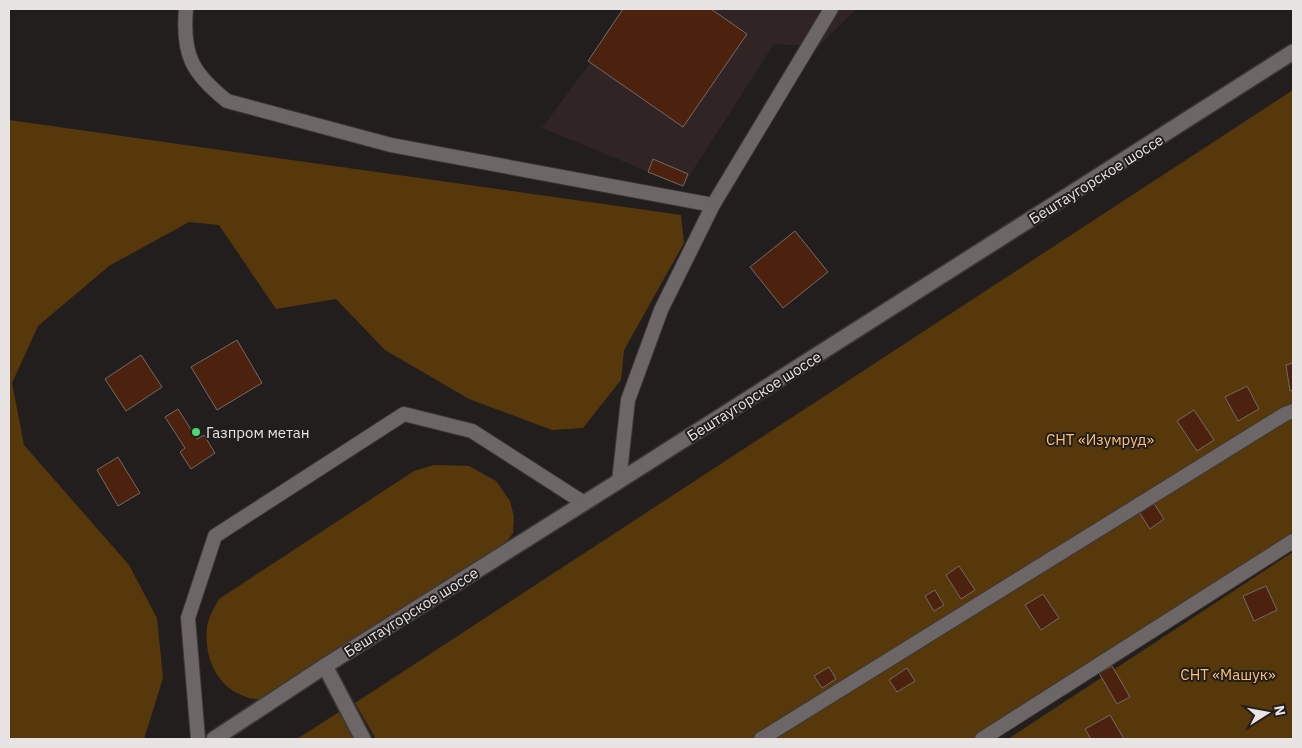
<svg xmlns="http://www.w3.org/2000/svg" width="1302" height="748" font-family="'IBM Plex Sans',sans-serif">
<rect width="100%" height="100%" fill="#231e1e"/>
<polygon fill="#302424" points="630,9 856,9 818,47 774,44 683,186 542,128"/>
<g fill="#57380b">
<polygon points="1293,90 1293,539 974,739 376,739 355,703"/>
<polygon points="9,120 681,215 684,243 624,350 621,380 583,428 552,430 469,399 385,350 336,299 276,309 219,225 189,222 109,266 38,326 12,383 24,445 129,565 157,618 163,678 144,739 9,739"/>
<path d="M 434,465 L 469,466 L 496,481 L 510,501 L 514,517 L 513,533 L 505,544 L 269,699 C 262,699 253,700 246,697 C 216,687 204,657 207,628 C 208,618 214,608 219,599 L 414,471 Z"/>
<polygon points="1293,552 1293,739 1008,739"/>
<polygon points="339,712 355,739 297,739"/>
</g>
<g fill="#4c220e" stroke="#716b68">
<polygon points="623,9 711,9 747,34 683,127 588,61"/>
<polygon points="653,159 688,174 683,186 648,172"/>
<polygon points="795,231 828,272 783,308 750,267"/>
<polygon points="237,340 262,383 217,410 191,367"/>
<polygon points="141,355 162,387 126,411 105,379"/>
<polygon points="1293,363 1293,390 1290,391 1286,365"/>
<polygon points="1247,386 1259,409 1238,421 1225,397"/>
<polygon points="178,409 197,439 204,435 215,453 191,469 180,452 185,448 165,417"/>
<polygon points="1194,410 1214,440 1197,451 1177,421"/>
<polygon points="118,457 140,493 118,506 97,470"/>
<polygon points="1153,502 1164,519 1150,529 1139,512"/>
<polygon points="959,566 975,590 961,599 946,575"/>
<polygon points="1266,586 1277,610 1254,621 1243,596"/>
<polygon points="935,590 944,605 934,611 925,596"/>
<polygon points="1043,594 1059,618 1041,630 1025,605"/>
<polygon points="1112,666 1130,697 1117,704 1099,673"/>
<polygon points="829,667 836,679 822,688 814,676"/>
<polygon points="907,668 915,681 897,692 889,680"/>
<polygon points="1110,715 1124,739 1091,739 1085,729"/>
</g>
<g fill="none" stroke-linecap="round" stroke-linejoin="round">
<defs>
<g id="lane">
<path d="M 186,9 C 182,55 192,73 227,101 L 391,145 L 713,205"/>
<polyline points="619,481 628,400 661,310 713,205 831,9"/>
<polyline points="198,739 188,618 215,536 404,414 472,431 584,503"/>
<polyline points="761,739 1285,414 1293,411"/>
<polyline points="982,739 1293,541"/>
</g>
<polyline id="street" points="325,666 363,739"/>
<polyline id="secondary" points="214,739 325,666 619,481 1293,52"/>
</defs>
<use href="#lane" stroke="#3d3838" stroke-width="16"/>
<use href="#street" stroke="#3d3838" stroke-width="18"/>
<use href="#secondary" stroke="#3d3838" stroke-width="18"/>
<use href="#lane" stroke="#6d6666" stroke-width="14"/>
<use href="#street" stroke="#6d6666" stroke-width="15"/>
<use href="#secondary" stroke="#6d6666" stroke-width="15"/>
</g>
<circle fill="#4fd675" stroke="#231e1e" stroke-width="2" cx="196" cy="432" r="5"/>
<g text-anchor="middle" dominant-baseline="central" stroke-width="4" stroke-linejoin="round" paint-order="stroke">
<g font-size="15" fill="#e8e4e4" stroke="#231e1e">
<text transform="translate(1096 179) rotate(-32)">Бештаугорское шоссе</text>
<text transform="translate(754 396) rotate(-32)">Бештаугорское шоссе</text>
<text transform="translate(411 612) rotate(-32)">Бештаугорское шоссе</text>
</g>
<g font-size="15" fill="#e8e4e4" stroke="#231e1e" text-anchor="start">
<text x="206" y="432">Газпром метан</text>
</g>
<g font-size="15" fill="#fec074" stroke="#231e1e">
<text x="1100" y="439">СНТ «Изумруд»</text>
<text x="1228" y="674">СНТ «Машук»</text>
</g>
</g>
<rect width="1302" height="748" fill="none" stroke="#e8e4e4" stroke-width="20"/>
<g transform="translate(1267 713) rotate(79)" stroke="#231e1e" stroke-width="4" paint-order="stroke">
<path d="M0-4L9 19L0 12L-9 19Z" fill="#e8e4e4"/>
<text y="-8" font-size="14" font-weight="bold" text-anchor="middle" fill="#e8e4e4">N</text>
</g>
</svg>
